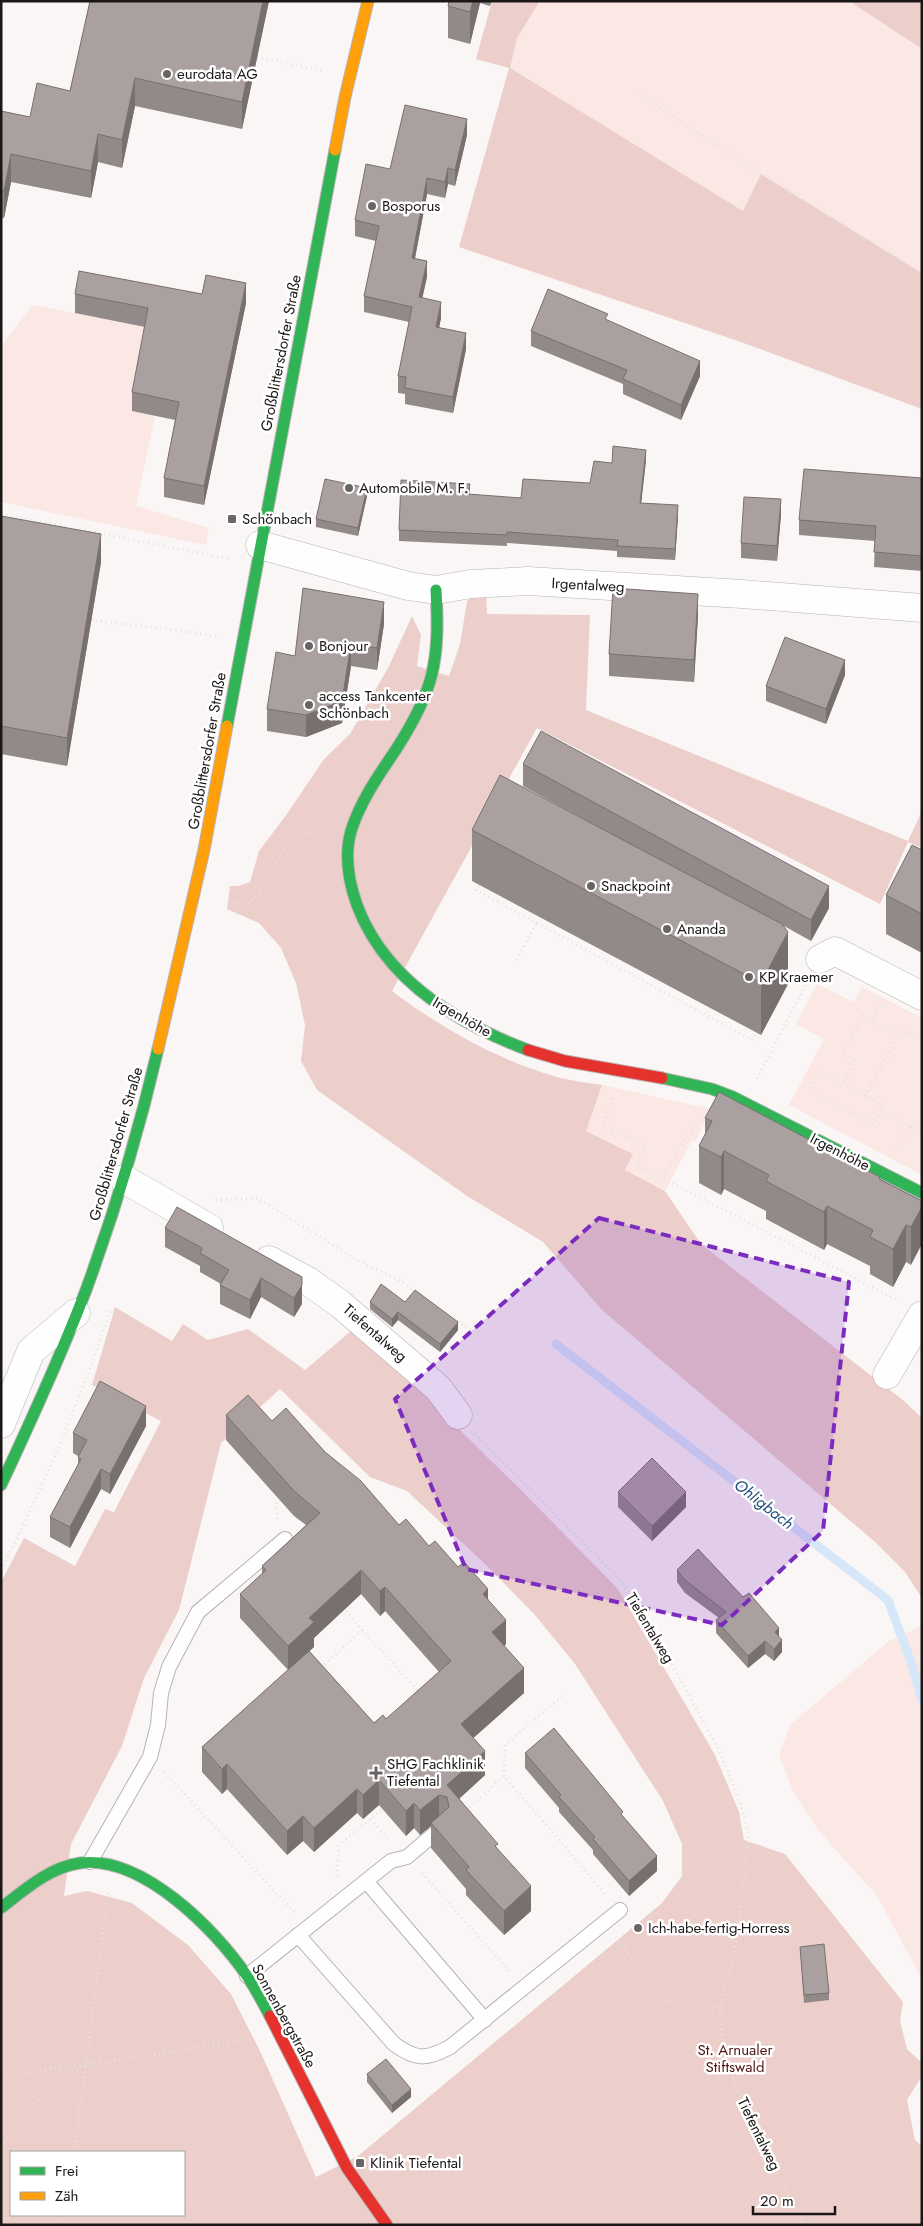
<svg xmlns="http://www.w3.org/2000/svg" width="923" height="2226" font-family="Jost,sans-serif">
<rect width="100%" height="100%" fill="#fbf6f6"/>
<g fill="#fbe7e3">
<polygon points="540,1 849,1 922,49 922,273 762,174 743,211 509,68 517,38"/>
<polygon points="33,305 153,328 132,411 155,416 136,506 209,528 206,545 1,502 1,346"/>
<polygon points="817,984 854,1002 862,987 922,1018 922,1175 789,1105 824,1039 796,1024"/>
<polygon points="602,1085 711,1109 695,1142 692,1140 665,1191 625,1170 633,1154 585,1131"/>
<polygon points="922,1626 922,1979 877,1896 818,1830 793,1791 779,1755 790,1725 889,1641"/>
</g>
<g fill="#eccfcb" fill-rule="evenodd">
<polygon points="492,1 540,1 517,38 510,68 743,211 761,174 922,273 922,409 738,341 459,247 509,68 476,59"/>
<polygon points="849,1 922,1 922,49"/>
<path d="M 476,594 L 486,594 L 487,614 L 590,615 L 586,710 L 908,841 L 922,811 L 922,848 L 908,842 L 880,904 L 537,728 L 392,991 C 441,1028 501,1062 561,1078 C 574,1081 588,1083 602,1085 L 586,1131 L 633,1154 L 625,1170 L 665,1191 L 701,1244 L 904,1401 L 922,1418 L 922,1598 L 905,1572 L 874,1541 L 602,1310 L 543,1242 L 467,1196 L 317,1090 L 301,1061 L 305,1025 L 296,983 L 281,948 L 259,923 L 227,909 L 230,886 L 239,886 L 250,882 L 259,851 L 287,814 L 324,759 L 350,734 L 389,666 L 412,616 L 421,635 L 417,666 L 449,676 L 460,644 L 467,601 Z"/>
<path d="M 115,1307 L 172,1341 L 183,1324 L 208,1340 L 248,1329 L 305,1370 L 351,1331 L 416,1387 L 522,1491 L 618,1589 L 715,1755 L 739,1812 L 744,1840 L 785,1854 L 903,2002 L 900,2021 L 907,2049 L 922,2063 L 922,2076 L 907,2100 L 915,2140 L 922,2146 L 922,2225 L 1,2225 L 1,1582 L 24,1538 L 75,1566 L 105,1509 L 114,1512 L 161,1421 L 92,1385 ZM 280,1389 L 370,1477 L 407,1491 L 486,1565 L 535,1615 L 575,1664 L 663,1801 L 682,1844 L 682,1876 L 662,1903 L 358,2156 L 316,2177 L 261,2053 L 231,1994 L 188,1945 L 132,1903 L 87,1891 L 64,1896 L 71,1844 L 122,1746 L 144,1678 L 179,1610 L 221,1443 ZM 11,2152 L 184,2152 L 184,2215 L 11,2215 Z"/>
</g>
<g fill="none" stroke-linecap="round" stroke-linejoin="round">
<polyline stroke="#d7e7fa" stroke-width="9" points="556,1344 888,1600 911,1662 922,1700"/>
<defs>
<g id="lane">
<polyline points="90,1862 150,1757 158,1725 161,1693 169,1667 198,1612 285,1539"/>
<polyline points="366,1881 485,2020"/>
<path d="M 298,1935 L 394,2044 C 416,2060 426,2060 450,2047 L 620,1910"/>
<polyline points="247,1976 391,1861 407,1857 441,1828"/>
</g>
<g id="street">
<polyline points="260,545 408,586 436,590 471,584 528,581 742,594 922,608"/>
<polyline points="820,959 835,951 922,996"/>
<polyline points="124,1179 209,1228"/>
<polyline points="269,1260 308,1281 339,1303 438,1388 458,1415"/>
<polyline points="887,1375 922,1315"/>
<polyline points="1,1424 31,1351 76,1313"/>
</g>
<g id="fast">
<path d="M 436,590 C 440,662 434,691 395,751 C 378,776 360,802 351,831 C 344,856 348,880 357,905 C 385,980 456,1023 528,1050"/>
<polyline points="227,726 335,150"/>
<polyline points="662,1078 712,1089 733,1097 922,1193"/>
<path d="M 1,1485 C 31,1421 61,1356 86,1290 C 115,1211 139,1131 158,1049"/>
<path d="M 1,1908 C 24,1890 50,1867 80,1863 C 142,1855 215,1929 247,1976 C 256,1989 263,2003 270,2016"/>
</g>
<g id="slow">
<polyline points="335,150 345,97 368,1"/>
<polyline points="158,1049 204,850 227,726"/>
</g>
<g id="jam">
<polyline points="528,1050 565,1061 662,1078"/>
<polyline points="270,2016 347,2168 387,2225"/>
</g>
</defs>
<use href="#lane" stroke="#b8b3b3" stroke-width="16"/>
<use href="#street" stroke="#b8b3b3" stroke-width="29"/>
<use href="#fast" stroke="#b8b3b3" stroke-width="13"/>
<use href="#slow" stroke="#b8b3b3" stroke-width="13"/>
<use href="#jam" stroke="#b8b3b3" stroke-width="13"/>
<g stroke="#e3e2e2" stroke-width="3" stroke-dasharray="1 4" stroke-linecap="butt">
<polyline points="257,57 324,71"/>
<polyline points="639,94 761,174 922,273"/>
<polyline points="1,514 231,559"/>
<path d="M 91,620 C 133,626 175,628 217,637"/>
<polyline points="479,885 476,890 752,1040 756,1032"/>
<polyline points="228,901 248,904 259,893 269,872 293,838 307,832 322,834"/>
<polyline points="517,960 537,922"/>
<polyline points="880,1005 872,1021 898,1036 905,1032 922,1039"/>
<polyline points="872,1021 863,1016 843,1054 854,1060 843,1083 820,1071 810,1091 874,1124 882,1110"/>
<polyline points="757,1079 806,984"/>
<polyline points="843,1083 884,1106 882,1110 922,1133"/>
<polyline points="865,1096 898,1036"/>
<polyline points="612,1098 602,1125 645,1145 636,1165 663,1178"/>
<polyline points="700,1115 692,1133 686,1137 663,1178 899,1301"/>
<polyline points="897,1149 910,1126"/>
<polyline points="216,1200 257,1198 364,1264 397,1279 416,1292"/>
<polyline points="445,1313 472,1331"/>
<polyline points="475,1434 598,1557 619,1579 642,1609 720,1752 743,1811 749,1838 736,1942 720,2008 723,2048 739,2095 804,2225"/>
<polyline points="276,1503 277,1520"/>
<path d="M 1,1570 C 44,1485 81,1399 111,1308"/>
<polyline points="362,1630 419,1692"/>
<polyline points="321,1668 362,1630 343,1607"/>
<polyline points="562,1696 505,1745 504,1776 607,1896"/>
<polyline points="164,1772 294,1912"/>
<polyline points="466,1811 504,1776"/>
<polyline points="371,1819 389,1840"/>
<polyline points="422,1873 511,1973"/>
<polyline points="337,1876 339,1845 385,1807"/>
<polyline points="616,1937 659,1997 682,2008 720,2008"/>
<polyline points="1,2079 29,2072 162,2054 238,2040 249,2035"/>
<polyline points="1,2147 49,2086 85,2064"/>
<polyline points="74,2152 108,1893"/>
<polyline points="61,2225 63,2215"/>
</g>
<use href="#lane" stroke="#fefefe" stroke-width="14"/>
<use href="#street" stroke="#fefefe" stroke-width="28"/>
<use href="#fast" stroke="#30b455" stroke-width="11"/>
<use href="#slow" stroke="#ff9f0a" stroke-width="11"/>
<use href="#jam" stroke="#e5322d" stroke-width="11"/>
</g>
<g fill="#928a89" fill-rule="evenodd">
<polygon points="90,1 269,1 242,129 135,106 122,168 98,162 91,198 11,182 4,218 1,218 1,111 30,117 70,91"/>
<polygon points="449,1 492,1 490,6 480,3 470,44 448,38 448,6"/>
<polygon points="467,135 455,186 448,184 445,198 427,194 415,258 427,277 422,298 441,318 439,327 466,349 453,413 405,404 405,394 398,393 398,376 409,322 364,312 364,296 376,241 355,236 355,220 390,169"/>
<polygon points="75,294 246,303 204,505 164,497 164,478 175,420 132,411 132,392 145,327 75,313"/>
<polygon points="608,320 700,376 681,420 623,394 623,384 531,346 531,331"/>
<polygon points="646,460 641,503 678,516 675,560 617,557 617,551 507,543 507,546 399,541 399,530 470,495 521,498 590,483 612,463"/>
<polygon points="922,478 922,571 874,567 875,541 799,535 799,520"/>
<polygon points="367,496 358,536 316,527 316,519"/>
<polygon points="781,514 777,561 741,558 741,543"/>
<polygon points="1,516 101,562 67,766 1,754"/>
<polygon points="698,616 694,682 609,676 609,654"/>
<polygon points="384,624 377,670 351,666 342,723 306,737 267,731 267,709 295,656"/>
<polygon points="845,675 826,724 766,701 766,686"/>
<polygon points="523,764 829,908 811,941 784,926 788,984 761,1035 472,881 472,830 598,827 523,786"/>
<polygon points="922,850 922,953 886,934 886,895"/>
<polygon points="705,1118 880,1179 922,1201 911,1265 906,1262 893,1287 870,1274 870,1266 827,1244 824,1250 766,1219 766,1211 724,1189 721,1195 699,1183 699,1146 705,1134"/>
<polygon points="165,1228 300,1275 302,1304 294,1317 261,1297 250,1319 220,1304 220,1285 221,1284 200,1272 200,1266 165,1247"/>
<polygon points="370,1302 405,1302 458,1330 440,1352 398,1320 392,1327 370,1309"/>
<path d="M 226,1415 L 272,1421 L 325,1452 L 399,1525 L 429,1546 L 488,1599 L 506,1644 L 504,1646 L 524,1693 L 473,1738 L 485,1775 L 459,1799 L 498,1850 L 531,1911 L 504,1935 L 466,1895 L 466,1889 L 431,1848 L 431,1826 L 420,1835 L 414,1828 L 406,1836 L 379,1805 L 363,1819 L 357,1813 L 314,1852 L 303,1841 L 287,1855 L 227,1789 L 222,1794 L 202,1772 L 202,1747 L 288,1670 L 240,1618 L 240,1594 L 262,1574 L 262,1566 L 306,1525 L 294,1516 L 226,1440 ZM 361,1594 L 380,1616 L 385,1611 L 439,1672 L 386,1719 L 374,1723 L 309,1651 L 314,1647 L 314,1638 Z"/>
<polygon points="146,1426 110,1494 101,1489 70,1548 50,1537 50,1517 78,1465 78,1456 73,1453 73,1433"/>
<polygon points="618,1492 686,1507 652,1541 618,1507"/>
<polygon points="677,1570 779,1637 782,1652 774,1661 765,1654 748,1668 716,1633 716,1620 719,1618 685,1593 677,1582"/>
<polygon points="525,1753 623,1817 657,1871 629,1896 593,1854 593,1850 559,1812 559,1808 525,1768"/>
<polygon points="800,1947 829,1993 829,2000 804,2003"/>
<polygon points="367,2074 411,2097 392,2113 367,2082"/>
</g>
<g fill="#77706f">
<polygon points="263,1 269,1 242,129 242,102"/>
<polygon points="473,1 480,1 480,3 470,44 470,12"/>
<polygon points="135,78 135,106 122,168 122,140"/>
<polygon points="467,119 467,135 455,186 455,170"/>
<polygon points="98,134 98,162 91,198 91,171"/>
<polygon points="11,154 11,182 4,218 4,191"/>
<polygon points="448,168 448,184 445,198 445,182"/>
<polygon points="427,178 427,194 412,274 412,258"/>
<polygon points="427,261 427,277 419,313 419,297"/>
<polygon points="246,283 246,303 204,505 204,486"/>
<polygon points="441,302 441,318 436,343 436,327"/>
<polygon points="466,333 466,349 453,413 453,397"/>
<polygon points="700,361 700,376 681,420 681,405"/>
<polygon points="646,450 646,460 640,514 640,503"/>
<polygon points="470,484 470,495 468,494"/>
<polygon points="367,488 367,496 358,536 358,528"/>
<polygon points="781,499 781,514 777,561 777,546"/>
<polygon points="678,505 678,516 675,560 675,549"/>
<polygon points="101,534 101,562 67,766 67,738"/>
<polygon points="698,594 698,616 694,682 694,660"/>
<polygon points="384,602 384,624 377,670 377,648"/>
<polygon points="351,644 351,666 342,723 306,737 306,715"/>
<polygon points="845,660 845,675 826,724 826,709"/>
<polygon points="829,886 829,908 811,941 811,920"/>
<polygon points="788,932 788,984 761,1035 761,983"/>
<polygon points="724,1151 724,1189 721,1195 721,1157"/>
<polygon points="827,1206 827,1244 824,1250 824,1212"/>
<polygon points="922,1207 922,1244 911,1265 911,1227"/>
<polygon points="906,1225 906,1262 893,1287 893,1249"/>
<polygon points="261,1278 261,1297 250,1319 250,1300"/>
<polygon points="302,1285 302,1304 294,1317 294,1298"/>
<polygon points="398,1312 398,1320 392,1327 392,1319"/>
<polygon points="458,1322 458,1330 440,1352 440,1344"/>
<polygon points="146,1406 146,1426 110,1494 110,1474"/>
<polygon points="101,1469 101,1489 70,1548 70,1527"/>
<polygon points="686,1492 686,1507 652,1541 652,1526"/>
<polygon points="361,1570 361,1594 314,1638 314,1647 288,1671 288,1646 309,1618"/>
<polygon points="385,1587 385,1611 380,1616 380,1591"/>
<polygon points="488,1589 488,1613 483,1594"/>
<polygon points="506,1620 506,1644 492,1657 492,1632"/>
<polygon points="779,1628 779,1641 775,1632"/>
<polygon points="782,1640 782,1652 774,1661 774,1649"/>
<polygon points="765,1641 765,1654 748,1668 748,1656"/>
<polygon points="524,1668 524,1693 461,1749 461,1724"/>
<polygon points="485,1751 485,1775 449,1808 447,1785"/>
<polygon points="227,1764 227,1789 222,1794 222,1769"/>
<polygon points="379,1780 379,1805 363,1819 363,1795"/>
<polygon points="357,1789 357,1813 314,1852 314,1828"/>
<polygon points="439,1795 439,1820 431,1823 431,1826 420,1835 420,1810"/>
<polygon points="414,1803 414,1828 406,1836 406,1811"/>
<polygon points="303,1816 303,1841 287,1855 287,1831"/>
<polygon points="657,1856 657,1871 629,1896 629,1881"/>
<polygon points="531,1886 531,1911 504,1935 504,1911"/>
<polygon points="411,2089 411,2097 392,2113 392,2105"/>
</g>
<g fill="#aaa09f" stroke="#77706f">
<polygon points="90,1 263,1 242,102 135,78 122,140 98,134 91,171 11,154 4,191 1,190 1,111 30,117 37,83 70,91"/>
<polygon points="449,1 473,1 470,12 448,6"/>
<polygon points="405,105 467,119 455,170 448,168 445,182 427,178 412,258 427,261 419,297 441,302 436,327 466,333 453,397 405,388 406,377 398,376 412,307 364,296 379,226 355,220 366,164 390,169"/>
<polygon points="79,271 202,294 206,275 246,283 204,486 164,478 179,402 132,392 148,308 75,294"/>
<polygon points="548,289 608,314 605,319 700,361 681,405 623,379 627,370 531,331"/>
<polygon points="613,446 646,450 640,503 678,505 675,549 617,546 618,540 507,532 507,535 399,530 401,480 470,484 468,494 521,498 523,479 590,483 594,461 612,463"/>
<polygon points="804,469 922,478 922,556 874,552 876,526 799,520"/>
<polygon points="325,479 367,488 358,528 316,519"/>
<polygon points="744,497 781,499 777,546 741,543"/>
<polygon points="1,516 101,534 67,738 1,726"/>
<polygon points="303,588 384,602 377,648 351,644 342,701 306,715 267,709 276,652 295,656"/>
<polygon points="613,588 698,594 694,660 609,654"/>
<polygon points="785,637 845,660 826,709 766,686"/>
<polygon points="541,731 829,886 811,920 523,764"/>
<polygon points="500,775 782,924 788,932 761,983 472,830"/>
<polygon points="912,845 922,850 922,914 886,895"/>
<polygon points="719,1092 880,1177 879,1179 922,1201 922,1207 911,1227 906,1225 893,1249 870,1237 873,1230 827,1206 824,1212 766,1181 769,1175 724,1151 721,1157 699,1146 712,1121 705,1118"/>
<polygon points="177,1207 302,1277 302,1285 294,1298 261,1278 250,1300 220,1285 229,1270 200,1253 202,1248 165,1228"/>
<polygon points="381,1284 405,1302 415,1290 458,1322 440,1344 398,1312 392,1319 370,1302"/>
<polygon points="100,1381 146,1406 110,1474 101,1469 70,1527 50,1517 81,1459 78,1457 87,1440 73,1433"/>
<polygon points="248,1395 272,1421 286,1408 325,1452 361,1481 399,1525 406,1519 429,1546 435,1541 458,1567 464,1562 488,1589 483,1594 506,1620 492,1632 524,1668 461,1724 485,1751 447,1785 498,1844 495,1846 531,1886 504,1911 466,1870 469,1867 431,1823 449,1807 447,1797 439,1795 420,1810 414,1803 406,1811 379,1780 363,1795 357,1789 314,1828 303,1816 287,1831 227,1764 222,1769 202,1747 309,1651 374,1723 383,1715 386,1719 451,1661 385,1587 380,1591 361,1570 309,1618 314,1622 288,1646 240,1594 266,1570 262,1566 320,1513 294,1491 226,1415"/>
<polygon points="652,1458 686,1492 652,1526 618,1492"/>
<polygon points="698,1549 743,1597 749,1593 779,1628 775,1632 782,1640 774,1649 765,1641 748,1656 716,1620 726,1612 685,1580 677,1570"/>
<polygon points="554,1728 623,1812 621,1814 657,1856 629,1881 593,1839 595,1837 559,1797 561,1795 525,1753"/>
<polygon points="824,1944 829,1993 804,1995 800,1947"/>
<polygon points="386,2059 411,2089 392,2105 367,2074"/>
</g>
<path fill="#7b2cbf" fill-opacity="0.2" stroke="#7b2cbf" stroke-width="4" stroke-dasharray="10 6" stroke-linejoin="round" d="M 599,1218 L 849,1282 L 823,1531 L 722,1625 L 466,1569 L 395,1399 Z"/>
<g fill="#696564" stroke="#fff" stroke-width="2">
<circle cx="167" cy="74" r="5"/>
<circle cx="372" cy="206" r="5"/>
<circle cx="349" cy="488" r="5"/>
<rect x="227" y="514" width="10" height="10" rx="2.5"/>
<circle cx="309" cy="646" r="5"/>
<circle cx="309" cy="705" r="5"/>
<circle cx="591" cy="886" r="5"/>
<circle cx="667" cy="929" r="5"/>
<circle cx="749" cy="977" r="5"/>
<path d="M373.5 1765.5h5v5h5v5h-5v5h-5v-5h-5v-5h5z"/>
<circle cx="638" cy="1928" r="5"/>
<rect x="355" y="2158" width="10" height="10" rx="2.5"/>
</g>
<g text-anchor="middle" dominant-baseline="central" stroke-width="5" stroke-linejoin="round" paint-order="stroke">
<g font-size="15" fill="#1b1716" stroke="#fff" text-anchor="start">
<text x="177" y="74">eurodata AG</text>
<text x="382" y="206">Bosporus</text>
<text x="359" y="488">Automobile M. F.</text>
<text x="242" y="519">Schönbach</text>
<text x="319" y="646">Bonjour</text>
<text x="319" y="696">access Tankcenter<tspan x="319" dy="17">Schönbach</tspan></text>
<text x="601" y="886">Snackpoint</text>
<text x="677" y="929">Ananda</text>
<text x="759" y="977">KP Kraemer</text>
<text x="387" y="1764">SHG Fachklinik<tspan x="387" dy="17">Tiefental</tspan></text>
<text x="648" y="1928">Ich-habe-fertig-Horress</text>
<text x="370" y="2163">Klinik Tiefental</text>
</g>
<g font-size="15" fill="#1b1716" stroke="#fff">
<text transform="translate(281 353) rotate(-79)">Großblittersdorfer Straße</text>
<text transform="translate(588 585) rotate(3)">Irgentalweg</text>
<text transform="translate(207 751) rotate(-80)">Großblittersdorfer Straße</text>
<text transform="translate(462 1017) rotate(30)">Irgenhöhe</text>
<text transform="translate(116 1144) rotate(-74)">Großblittersdorfer Straße</text>
<text transform="translate(840 1152) rotate(27)">Irgenhöhe</text>
<text transform="translate(375 1333) rotate(41)">Tiefentalweg</text>
<text transform="translate(650 1628) rotate(59)">Tiefentalweg</text>
<text transform="translate(284 2016) rotate(61)">Sonnenbergstraße</text>
<text transform="translate(759 2134) rotate(64)">Tiefentalweg</text>
</g>
<g font-size="15" fill="#501712" stroke="#fff">
<text x="735" y="2050">St. Arnualer<tspan x="735" dy="17">Stiftswald</tspan></text>
</g>
<g font-size="16" font-style="italic" fill="#21507b" stroke="#fff">
<text transform="translate(764 1504) rotate(38)">Ohligbach</text>
</g>
</g>
<rect width="923" height="2226" fill="none" stroke="#1b1716" stroke-width="5"/>
<rect x="10" y="2151" width="175" height="65" fill="#ffffff" stroke="#a4a2a2"/>
<rect x="20" y="2167" width="25" height="8" fill="#30b455" stroke="#a4a2a2"/>
<text x="55" y="2176" font-size="15" fill="#1b1716">Frei</text>
<rect x="20" y="2192" width="25" height="8" fill="#ff9f0a" stroke="#a4a2a2"/>
<text x="55" y="2201" font-size="15" fill="#1b1716">Zäh</text>
<path d="M753 2206v8h82v-8" fill="none" stroke="#1b1716" stroke-width="2.5"/>
<text x="760" y="2206" font-size="15" fill="#1b1716" stroke="#ffffff" stroke-width="4" paint-order="stroke">20 m</text>
</svg>
